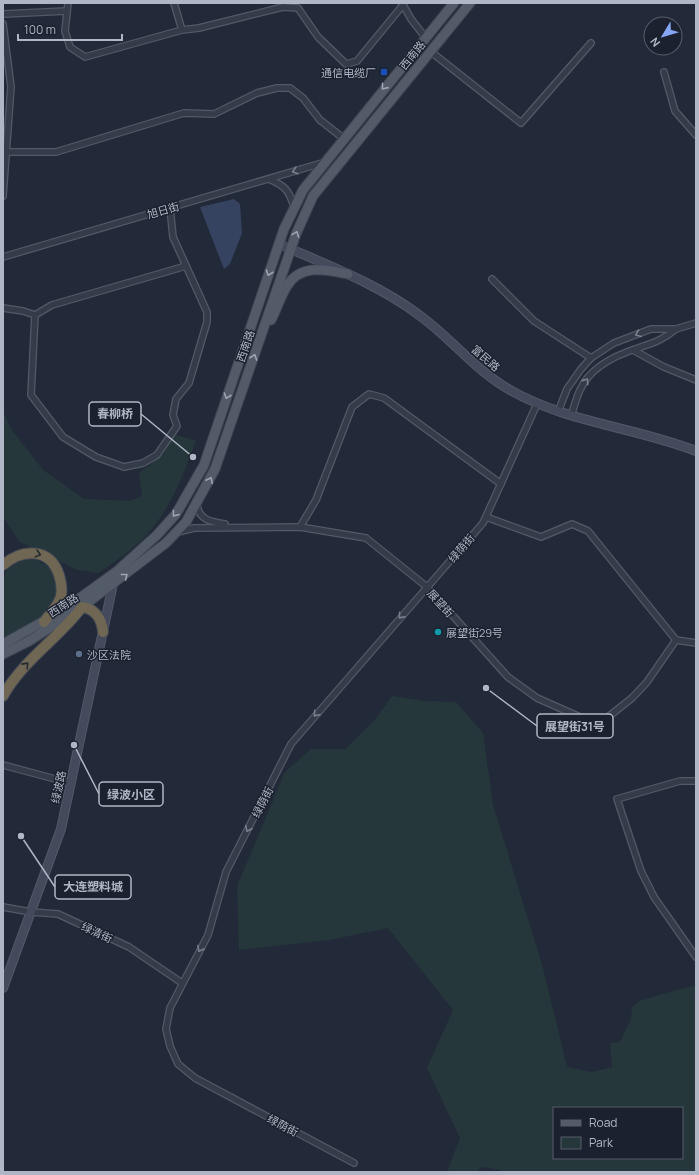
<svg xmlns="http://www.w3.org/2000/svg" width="699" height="1175" font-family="Manrope,'Noto Sans SC',sans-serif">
<rect width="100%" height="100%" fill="#222a39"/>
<g fill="#25373b" fill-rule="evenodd">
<path d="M 3,411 L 12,430 L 43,470 L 84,499 L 130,501 L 142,496 L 139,473 L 164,454 L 174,434 L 196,441 C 183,475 170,511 144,538 C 130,551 114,563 98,573 L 77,570 L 20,542 L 3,517 Z"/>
<path d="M 30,558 C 43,562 56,569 56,584 C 56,591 57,600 53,606 C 43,621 20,630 4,640 C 1,627 0,582 6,572 C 11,565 22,560 30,558 Z"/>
<path d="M 392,696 L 425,701 L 456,702 L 483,733 L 493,805 L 543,968 L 567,1067 L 592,1072 L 612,1067 L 610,1043 L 620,1042 L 631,1019 L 632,1007 L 641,1000 L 696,985 L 696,1172 L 502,1172 L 501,1170 L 481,1167 L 477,1172 L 447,1172 L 460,1138 L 427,1068 L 453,1010 L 388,928 L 329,940 L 239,950 L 237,886 L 285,772 L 311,749 L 345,749 L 374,721 ZM 554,1108 L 682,1108 L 682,1158 L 554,1158 Z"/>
</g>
<polygon fill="#364360" points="234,199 240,204 242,233 230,264 224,269 200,207"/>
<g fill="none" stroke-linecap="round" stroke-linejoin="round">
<defs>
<g id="street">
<polyline points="68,3 65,31 70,47 85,57 182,30 199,28 283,7 298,8 318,37 346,64 357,61 403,5"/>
<polyline points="174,3 182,30"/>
<polyline points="402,3 411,19 425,37"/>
<polyline points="3,14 67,11"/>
<polyline points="3,24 11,87 3,196"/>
<polyline points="430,51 521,123 591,43"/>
<polyline points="664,72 675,111 696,135"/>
<polyline points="6,152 56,152 184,113 214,114 257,93 277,88 290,88 303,98 320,120 343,138"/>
<path d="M 269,179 C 285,186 289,190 294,207"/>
<polyline points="3,257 322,163"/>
<polyline points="492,279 534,321 591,358"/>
<polyline points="3,308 23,311 35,315 52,305 186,266"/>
<polyline points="35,315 31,395 63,437 96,457 124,467 143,463 157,455 177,426 173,415 176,399 189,383 207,322 207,312 173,237 170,208"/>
<polyline points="633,350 664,367 696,380"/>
<polyline points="558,412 567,389 581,369 591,358 614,343 651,329 676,329 696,323"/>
<path d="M 571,416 C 574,408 576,398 580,390 C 590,367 616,355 638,348 C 653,343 663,340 676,329"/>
<path d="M 197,504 C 198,520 212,522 225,524"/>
<polyline points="486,517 541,537 572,524 588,531 676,640"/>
<polyline points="300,527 316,500 352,407 369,394 384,398 501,484"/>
<polyline points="178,532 194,528 300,527 366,538 427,587 508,677 537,698 598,725 632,698 647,682 676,640 696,643"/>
<polyline points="3,765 70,783"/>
<polyline points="696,781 680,781 617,799 641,871 654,897 696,957"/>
<polyline points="3,907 31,912 58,914 129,947 182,983"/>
<polyline points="354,1163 195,1078 178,1064 170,1046 166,1029 170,1008 208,935 226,872 291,744 483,523 537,404"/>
</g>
<g id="secondary">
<path d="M 279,244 C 327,265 378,284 419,315 C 451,338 476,371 510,390 C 568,423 635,427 696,451"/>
<polyline points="3,988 61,829 113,584"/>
</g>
<g id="primary">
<path d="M 271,320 C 277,309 280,297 287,286 C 301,263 326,270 348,274"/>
<polyline points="3,644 62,611 116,572 157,535 176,514 204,465 284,229 303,190 454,3"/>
<polyline points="3,654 29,641 82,607 166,543 186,522 215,469 296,234 313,196 470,3"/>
</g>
<g id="highway">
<path d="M 3,565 C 22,549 50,547 59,575 C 61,582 63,592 60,599 C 57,607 49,615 44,622"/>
<path d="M 3,696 C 23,660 58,639 82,607 C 96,609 102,620 103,632"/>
</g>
</defs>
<use href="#street" stroke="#535967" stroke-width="8"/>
<use href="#secondary" stroke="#535967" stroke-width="10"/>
<use href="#primary" stroke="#3f4552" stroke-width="11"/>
<use href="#highway" stroke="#404654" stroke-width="12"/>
<use href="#street" stroke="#353c49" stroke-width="5.5"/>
<use href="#secondary" stroke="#444a5c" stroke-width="8"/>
<use href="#primary" stroke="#535b69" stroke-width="9"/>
<use href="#highway" stroke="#6f6753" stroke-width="10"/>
</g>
<defs><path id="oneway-chevron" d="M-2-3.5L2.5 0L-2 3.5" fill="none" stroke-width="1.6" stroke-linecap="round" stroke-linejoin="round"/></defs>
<g stroke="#9da4b3">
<use href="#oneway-chevron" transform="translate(384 87) rotate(129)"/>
<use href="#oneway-chevron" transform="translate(296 234) rotate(-69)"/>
<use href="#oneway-chevron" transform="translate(269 273) rotate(109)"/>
<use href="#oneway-chevron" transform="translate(254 357) rotate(-71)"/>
<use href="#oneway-chevron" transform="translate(227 396) rotate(109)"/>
<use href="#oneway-chevron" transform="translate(210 480) rotate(-63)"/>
<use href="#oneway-chevron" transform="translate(175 514) rotate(127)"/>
<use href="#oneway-chevron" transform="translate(125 576) rotate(-38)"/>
</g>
<g stroke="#797f8d">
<use href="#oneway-chevron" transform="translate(295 171) rotate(164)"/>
<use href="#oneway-chevron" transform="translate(638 334) rotate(159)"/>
<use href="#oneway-chevron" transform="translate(586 381) rotate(-55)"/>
<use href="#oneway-chevron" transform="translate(401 616) rotate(131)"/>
<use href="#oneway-chevron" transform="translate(316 714) rotate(131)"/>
<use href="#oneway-chevron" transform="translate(248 829) rotate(117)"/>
<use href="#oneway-chevron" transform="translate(200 949) rotate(119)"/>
</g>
<g stroke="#232832">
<use href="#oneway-chevron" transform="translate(38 554) rotate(15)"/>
<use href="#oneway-chevron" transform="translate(26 665) rotate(-48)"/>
</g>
<rect fill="#1a4fb4" stroke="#1b212e" stroke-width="1.5" x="380" y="68" width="8" height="8" rx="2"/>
<circle fill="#0f9aa8" stroke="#1b212e" stroke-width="1.5" cx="438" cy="632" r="4"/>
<circle fill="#5c6f8a" stroke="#1b212e" stroke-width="1.5" cx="79" cy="654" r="4"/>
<g text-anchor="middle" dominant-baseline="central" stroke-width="3" stroke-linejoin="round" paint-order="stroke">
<g font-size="11" fill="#b0b6c5" stroke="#1b212e">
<text transform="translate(412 55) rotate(-51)">西南路</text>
<text transform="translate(163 210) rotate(-16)">旭日街</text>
<text transform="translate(245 346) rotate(-71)">西南路</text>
<text transform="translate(486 358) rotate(41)">富民路</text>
<text transform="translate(461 548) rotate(-49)">绿荫街</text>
<text transform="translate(441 603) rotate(48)">展望街</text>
<text transform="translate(63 605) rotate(-33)">西南路</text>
<text transform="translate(58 787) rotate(-78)">绿波路</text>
<text transform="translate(262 802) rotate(-63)">绿荫街</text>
<text transform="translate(97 932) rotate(25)">绿清街</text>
<text transform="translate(283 1125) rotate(28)">绿荫街</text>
</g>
<g font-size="11" fill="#b0b6c5" stroke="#1b212e" text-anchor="start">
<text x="376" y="72" text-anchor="end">通信电缆厂</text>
<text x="446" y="632">展望街29号</text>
<text x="87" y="654">沙区法院</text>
</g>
</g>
<path fill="none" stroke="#b0b6c5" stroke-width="1.5" d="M193 457L141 414M486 688L537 726M74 745L99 794M21 836L55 887"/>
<g fill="#b0b6c5" stroke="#1b212e" stroke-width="1.5">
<circle cx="193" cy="457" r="4"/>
<circle cx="486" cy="688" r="4"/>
<circle cx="74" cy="745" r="4"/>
<circle cx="21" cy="836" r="4"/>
</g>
<g fill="#1b212e" stroke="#b0b6c5" stroke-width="1.5">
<rect x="89" y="402" width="52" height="24" rx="4"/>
<rect x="537" y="714" width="76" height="24" rx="4"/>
<rect x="99" y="782" width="64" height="24" rx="4"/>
<rect x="55" y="875" width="76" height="24" rx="4"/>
</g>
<g font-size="12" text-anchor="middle" font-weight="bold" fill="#b0b6c5">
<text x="115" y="418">春柳桥</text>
<text x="575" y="731">展望街31号</text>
<text x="131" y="799">绿波小区</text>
<text x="93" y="891">大连塑料城</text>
</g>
<rect width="699" height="1175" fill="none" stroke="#b0b6c5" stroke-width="8"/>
<rect x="553" y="1107" width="130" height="52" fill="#1b212e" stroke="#575d6a"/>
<rect x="561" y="1120" width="20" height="6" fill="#535b69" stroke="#575d6a"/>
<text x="589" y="1127" font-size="12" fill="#b0b6c5">Road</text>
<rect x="561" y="1137" width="20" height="12" fill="#25373b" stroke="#575d6a"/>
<text x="589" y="1147" font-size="12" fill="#b0b6c5">Park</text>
<g transform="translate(663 36) rotate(232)"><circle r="19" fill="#1b212e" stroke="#575d6a"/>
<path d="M0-3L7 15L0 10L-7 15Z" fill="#86a6f5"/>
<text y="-6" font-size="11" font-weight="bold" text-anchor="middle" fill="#b0b6c5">N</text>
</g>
<path d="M18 34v6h104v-6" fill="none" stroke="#b0b6c5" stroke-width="2"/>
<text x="24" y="34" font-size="12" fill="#b0b6c5" stroke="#1b212e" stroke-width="3" paint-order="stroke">100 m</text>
</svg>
